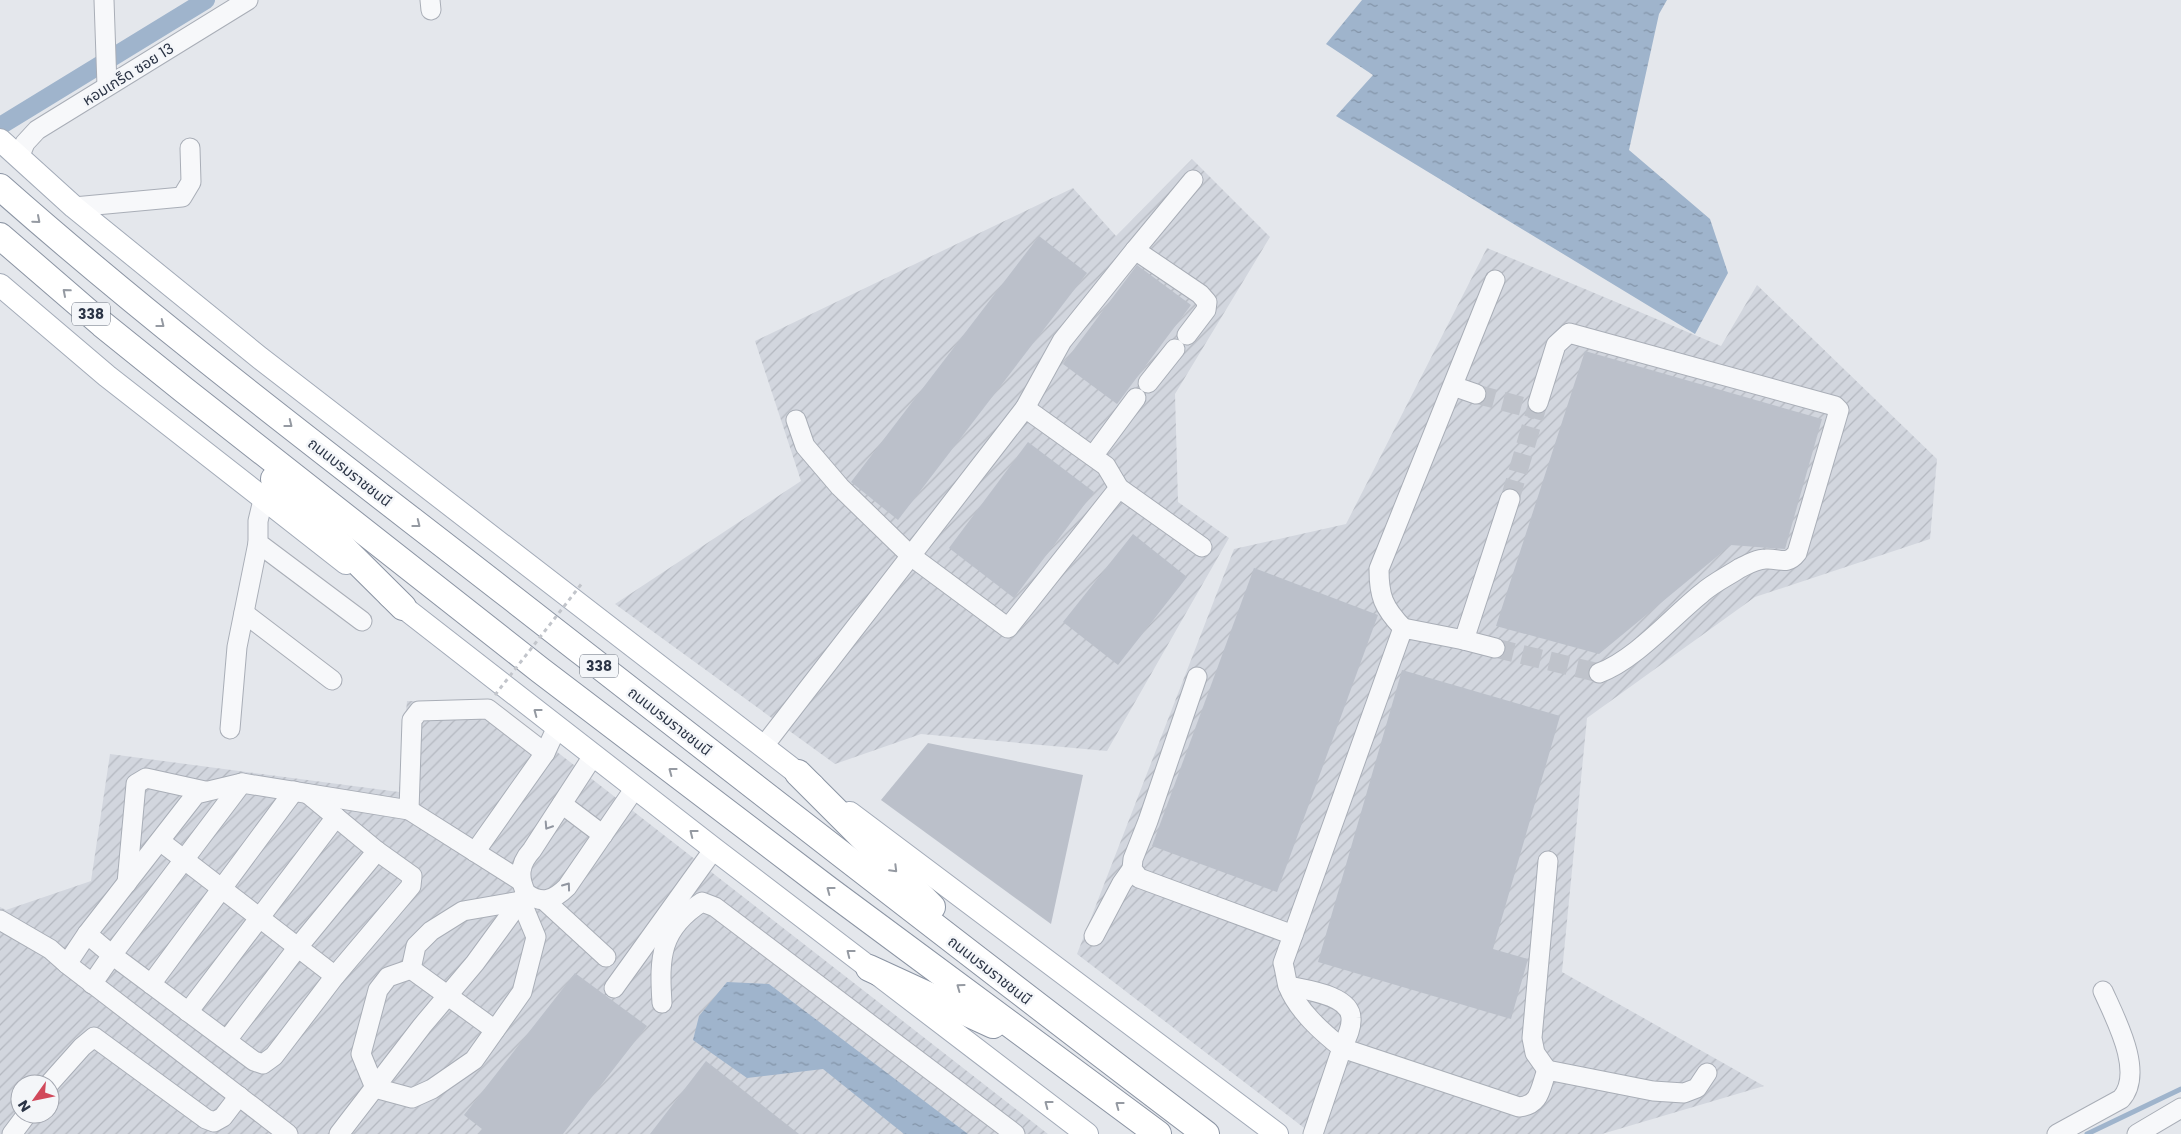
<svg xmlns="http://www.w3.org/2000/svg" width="2181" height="1134" font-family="Poppins,'Noto Sans Thai',sans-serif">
<defs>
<pattern id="industrial-furrows" width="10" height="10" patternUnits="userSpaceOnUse" patternTransform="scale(1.25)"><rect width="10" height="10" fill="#d2d6de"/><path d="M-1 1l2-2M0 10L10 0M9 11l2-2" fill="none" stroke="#b4b8c0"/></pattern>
<pattern id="water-ripples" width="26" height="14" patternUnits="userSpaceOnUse" patternTransform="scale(1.25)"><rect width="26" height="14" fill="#9fb4cc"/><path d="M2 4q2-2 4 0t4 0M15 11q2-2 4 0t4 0" fill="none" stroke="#8293a7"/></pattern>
</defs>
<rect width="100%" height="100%" fill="#e4e7ec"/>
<g fill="url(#industrial-furrows)" fill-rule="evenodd">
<polygon points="1192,159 1270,237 1175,394 1178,502 1229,538 1107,751 921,734 835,764 615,604 801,481 755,341 1073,188 1116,236"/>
<polygon points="1487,248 1721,346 1757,285 1937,459 1930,539 1755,597 1587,718 1562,972 1764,1086 1602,1134 1312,1134 1077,954 1234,549 1346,524"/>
<path d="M 407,701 L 493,702 L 1048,1134 L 0,1134 L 0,907 L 6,910 L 91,881 L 110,754 L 399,792 ZM 20,1084 L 50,1084 L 50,1114 L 20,1114 Z"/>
</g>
<g fill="url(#water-ripples)">
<polygon points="1362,0 1667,0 1659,14 1629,150 1710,219 1728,273 1695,334 1336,116 1373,75 1326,44"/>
<polygon points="727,982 769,984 968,1134 904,1134 823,1069 747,1078 693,1040 699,1016"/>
</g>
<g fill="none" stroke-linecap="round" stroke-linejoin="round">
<polyline stroke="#9fb4cc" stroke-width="5" points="2087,1134 2181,1089"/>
<polyline stroke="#9fb4cc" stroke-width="18" points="0,126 206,0"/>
</g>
<g fill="#bbc0ca">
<polygon points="1039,236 1087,273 898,520 851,482"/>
<polygon points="1137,265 1191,305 1117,404 1063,364"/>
<polygon points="1585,351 1822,419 1785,549 1731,545 1599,654 1496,626"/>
<polygon points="1028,442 1094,492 1014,598 949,548"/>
<polygon points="1133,534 1187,577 1118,665 1063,622"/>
<polygon points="1254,568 1378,615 1277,892 1152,846"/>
<polygon points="1402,670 1560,716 1493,949 1528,959 1511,1019 1318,962"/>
<polygon points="928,743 1083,775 1051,924 881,800"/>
<polygon points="575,973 647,1026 563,1134 478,1134 482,1129 464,1115"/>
<polygon points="706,1061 799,1134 650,1134"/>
</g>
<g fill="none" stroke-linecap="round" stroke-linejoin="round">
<g stroke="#bfc3cb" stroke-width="19" stroke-dasharray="19 9" stroke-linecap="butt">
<polyline points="1476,394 1536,410"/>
<polyline points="1510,499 1538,403"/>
<polyline points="1495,648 1599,673"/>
</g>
<defs>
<g id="minor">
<polyline points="104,0 107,86"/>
<polyline points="430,0 431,10"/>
<polyline points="19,158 25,143 37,130 248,0"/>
<polyline points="74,207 182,197 191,182 190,148"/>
<polyline points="1187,335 1206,310 1207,302 1200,294 1135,250 1193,180"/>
<polyline points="1148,383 1175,349"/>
<polyline points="1453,386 1476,394"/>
<path d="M 1538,403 L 1556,345 L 1569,333 L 1835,406 L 1839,410 L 1797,553 C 1787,566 1779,558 1766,559 C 1757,559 1748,564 1740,568 C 1728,576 1713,583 1702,593 C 1672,617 1635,660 1599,673"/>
<polyline points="796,420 805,446 840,487 911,556 1008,628 1119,488 1106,466 1025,408"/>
<polyline points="1093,456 1136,398"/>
<polyline points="1119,488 1202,547"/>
<polyline points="263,500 258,521 258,543 362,621"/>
<polyline points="244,613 332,680"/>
<path d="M 1403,628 C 1383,607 1379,596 1379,569 L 1495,280"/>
<polyline points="1464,640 1495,648"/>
<polyline points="1197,677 1148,821 1133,859 1132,869 1139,878 1293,935"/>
<polyline points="230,729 237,647 258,543"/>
<polyline points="763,747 1025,408 1062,341 1135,250"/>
<path d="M 593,756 L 532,850 C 519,864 518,877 526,893 C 542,905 554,900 567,887 L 635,788"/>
<polyline points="242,783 112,955 254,1061 263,1064 274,1056 335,976 411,886 412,876 377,851"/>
<polyline points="562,804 603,835"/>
<polyline points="409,810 412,720 419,711 488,709 545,753"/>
<polyline points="160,841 335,976"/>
<polyline points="475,852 545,753 557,727"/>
<polyline points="127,883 136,784 146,778 205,791"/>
<polygon points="521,901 536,937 522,992 474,1060 432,1089 412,1098 375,1088 361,1054 378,990 388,977 411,969 416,946 431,931 463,911"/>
<polyline points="545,901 606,957"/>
<polyline points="0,920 50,949 67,964 87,934 196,794 242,783 409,810 521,881"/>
<polyline points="87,934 112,955 92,984"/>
<polyline points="1094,936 1122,883 1132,869"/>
<polyline points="67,964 288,1134"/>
<polyline points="411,969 495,1030"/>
<polyline points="151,984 294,791"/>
<path d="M 1288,986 C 1306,990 1350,995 1351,1018 C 1352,1028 1346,1039 1342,1048 L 1519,1107 C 1541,1105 1540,1088 1547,1070 L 1653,1091 L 1684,1093 L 1697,1088 L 1707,1073"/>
<polyline points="614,988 714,849"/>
<path d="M 662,1003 C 659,957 660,929 702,902 L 715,907 L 1015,1134"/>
<polyline points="188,1012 336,817"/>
<polyline points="227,1040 298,947 377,851 308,794"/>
<polyline points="1547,1070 1535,1053 1532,1038 1548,861"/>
<polyline points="49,1084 82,1047 94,1037 206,1119 214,1122 223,1117 239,1096"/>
<polyline points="12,1134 27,1114"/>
<polyline points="339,1134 422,1026 475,963 524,896"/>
<path d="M 1313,1134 L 1342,1048 C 1322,1032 1298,1011 1288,986 C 1286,979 1285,970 1283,963 L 1403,628 L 1464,640 L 1510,499"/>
<path d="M 2057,1134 L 2121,1099 C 2145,1073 2115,1018 2103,991"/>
<polyline points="2137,1134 2181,1108"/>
</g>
<g id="major">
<polyline points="0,140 74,207 260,358 813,785"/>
<polyline points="0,285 107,376 346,563"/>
<polyline points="389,596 714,849 1087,1134"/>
<polyline points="850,813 1277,1134"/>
</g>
<g id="highway">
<path d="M 0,187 C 164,332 339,463 511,597 C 742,777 972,957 1206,1134"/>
<polyline points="0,236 102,324 184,390 540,670 829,890 1158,1134"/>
<polyline points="274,479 403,607"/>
<polyline points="798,773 932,907"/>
<polyline points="869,968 993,1025"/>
</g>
</defs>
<use href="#minor" stroke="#a9aeb7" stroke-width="21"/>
<use href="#major" stroke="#a3abb8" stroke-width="24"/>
<use href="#highway" stroke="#8b94a3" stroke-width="28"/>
<use href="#minor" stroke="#f7f8fa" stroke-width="19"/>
<use href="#major" stroke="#fff" stroke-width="22"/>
<use href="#highway" stroke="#fff" stroke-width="26"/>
<polyline stroke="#c2c5cb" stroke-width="3" stroke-dasharray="4 4" stroke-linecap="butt" points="495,695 583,582"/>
</g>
<defs><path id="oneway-chevron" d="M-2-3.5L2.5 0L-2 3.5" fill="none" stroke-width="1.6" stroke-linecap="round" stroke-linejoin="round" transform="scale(1.25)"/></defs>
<g stroke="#959aa2">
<use href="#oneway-chevron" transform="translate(37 220) rotate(41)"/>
<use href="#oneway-chevron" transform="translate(66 292) rotate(-139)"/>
<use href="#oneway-chevron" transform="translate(161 324) rotate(38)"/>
<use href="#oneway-chevron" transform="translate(289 424) rotate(38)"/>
<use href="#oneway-chevron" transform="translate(417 524) rotate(38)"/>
<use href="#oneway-chevron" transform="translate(537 712) rotate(-143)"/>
<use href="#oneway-chevron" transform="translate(672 771) rotate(-143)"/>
<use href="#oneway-chevron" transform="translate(693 833) rotate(-142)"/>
<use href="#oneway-chevron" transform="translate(894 869) rotate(45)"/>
<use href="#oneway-chevron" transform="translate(830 890) rotate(-143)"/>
<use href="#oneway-chevron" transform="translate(850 953) rotate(-142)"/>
<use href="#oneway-chevron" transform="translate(960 987) rotate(-144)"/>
<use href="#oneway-chevron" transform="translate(1048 1104) rotate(-143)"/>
<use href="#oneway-chevron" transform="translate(1119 1105) rotate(-143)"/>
</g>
<g stroke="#9196a0">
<use href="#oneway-chevron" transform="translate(548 826) rotate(123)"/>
<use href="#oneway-chevron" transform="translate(567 886) rotate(-54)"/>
</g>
<g text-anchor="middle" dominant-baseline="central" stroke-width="5" stroke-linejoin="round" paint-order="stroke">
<g fill="#f4f6f9" stroke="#676e7b" stroke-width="1">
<rect x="72" y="302.5" width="38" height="23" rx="4"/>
<rect x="580" y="654.5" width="38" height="23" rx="4"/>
</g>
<g font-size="14" font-weight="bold" fill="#2b3445">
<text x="91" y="314">338</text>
<text x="599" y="666">338</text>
</g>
<g font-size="15" fill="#2b3445" stroke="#f4f6f9">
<text transform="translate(128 74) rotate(-32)">หอมเกร็ด ซอย 13</text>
<text transform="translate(350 472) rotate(38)">ถนนบรมราชชนนี</text>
<text transform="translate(670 721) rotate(38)">ถนนบรมราชชนนี</text>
<text transform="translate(990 970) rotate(38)">ถนนบรมราชชนนี</text>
</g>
</g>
<g transform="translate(35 1099) rotate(237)"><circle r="24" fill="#f4f6f9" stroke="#a4a8b1"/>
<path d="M0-4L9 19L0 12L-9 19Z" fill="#d1495b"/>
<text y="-8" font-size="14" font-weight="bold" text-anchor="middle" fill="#2b3445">N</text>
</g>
</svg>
